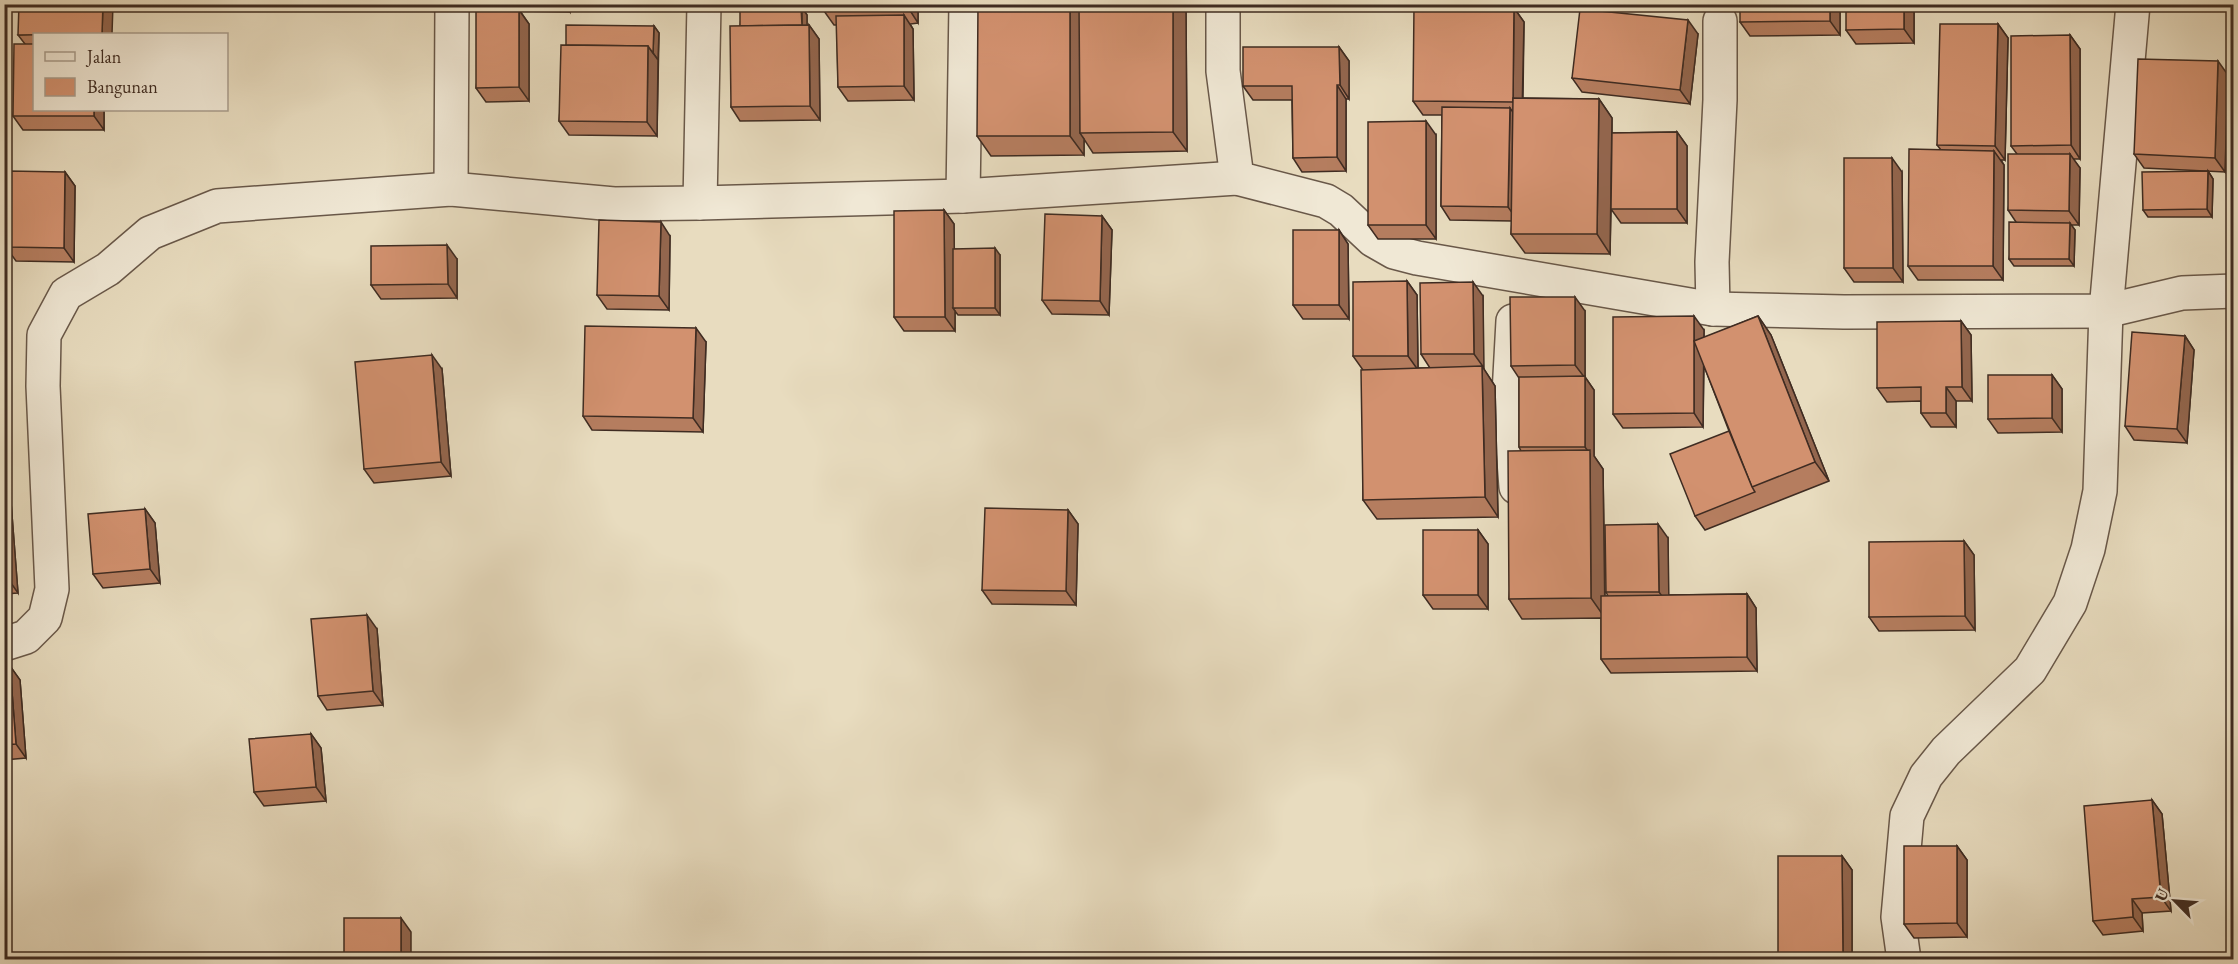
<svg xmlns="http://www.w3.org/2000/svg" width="2238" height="964" font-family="'EB Garamond',serif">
<rect width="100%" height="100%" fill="#e8dcbf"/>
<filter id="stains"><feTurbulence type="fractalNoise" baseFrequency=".00333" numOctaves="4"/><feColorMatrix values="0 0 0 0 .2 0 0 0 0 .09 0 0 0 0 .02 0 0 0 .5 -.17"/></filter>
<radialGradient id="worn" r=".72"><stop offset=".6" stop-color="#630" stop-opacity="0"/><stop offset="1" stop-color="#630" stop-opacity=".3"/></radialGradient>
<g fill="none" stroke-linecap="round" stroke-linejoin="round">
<defs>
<g id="minor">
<polyline points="1223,4 1223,71 1237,178 1326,201 1341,210 1373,240 1394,252 1417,258 1713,309 1844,312 2106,311 2182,293 2234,291"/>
<polyline points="451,189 452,4"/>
<polyline points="963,196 966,4"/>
<polyline points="700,203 704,4"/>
<polyline points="1713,309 1712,262 1720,100 1720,21"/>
<polyline points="1513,321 1509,394 1516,487"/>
<polyline points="4,644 26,637 45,618 52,589 43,386 44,335 66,294 108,269 150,233 217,206 451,189 614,204 700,203 963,196 1237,178"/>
<polyline points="1904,960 1898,917 1907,816 1926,776 1946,751 2030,670 2070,603 2088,549 2100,491 2106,311 2133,4"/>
</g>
</defs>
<use href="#minor" stroke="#695849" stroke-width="36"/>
<use href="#minor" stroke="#f0e8d5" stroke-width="33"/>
</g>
<g fill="#b57d5f" stroke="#3f2c22" stroke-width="1.5">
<polygon points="483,4 570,4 570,12 520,11 529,24 529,101 486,102 476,88 487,10"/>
<polygon points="803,4 803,9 807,15 807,25 809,25 819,39 820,120 740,121 731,107 742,9 740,6"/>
<polygon points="824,4 918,4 918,23 910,24 913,29 914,100 848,101 838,87 837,25 834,25 824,11"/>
<polygon points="1840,4 1840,35 1750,36 1740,22"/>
<polygon points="1914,4 1914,43 1856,44 1846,30"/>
<polygon points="1514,8 1524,22 1523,98 1599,99 1612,118 1612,133 1677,132 1687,146 1687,223 1621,223 1611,209 1612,173 1610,254 1525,253 1511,234 1512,221 1450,220 1441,206 1442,115 1423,115 1413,101"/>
<polygon points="1186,12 1187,151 1093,153 1084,139 1084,155 991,156 977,136"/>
<polygon points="1998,24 2008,38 2005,160 2001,160 2004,165 2003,280 1918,280 1908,266 1941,150 1937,145"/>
<polygon points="654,26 659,33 657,136 569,135 559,121 566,45"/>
<polygon points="34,34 34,110 104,110 104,130 23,130 13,116 25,44 18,35"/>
<polygon points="1698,34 1690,104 1582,92 1572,78"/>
<polygon points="2070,35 2080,49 2080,159 2073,159 2080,168 2079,225 2071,225 2075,230 2074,266 2014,266 2009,259 2016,222 2008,210 2017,154 2011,146"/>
<polygon points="1339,47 1349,61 1349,99 1346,99 1346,171 1302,172 1293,158 1292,100 1253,100 1243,86"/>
<polygon points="2228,75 2225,172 2144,168 2134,154"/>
<polygon points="1436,135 1436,239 1378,239 1368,225"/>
<polygon points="2208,171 2213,179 2212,217 2148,217 2143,210"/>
<polygon points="65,172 75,186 74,262 16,261 6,247"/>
<polygon points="1902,172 1903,282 1854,282 1844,268"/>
<polygon points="944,210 954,224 954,249 1000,255 1000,315 958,315 955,311 955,331 904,331 894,317"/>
<polygon points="1102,216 1112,230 1109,315 1052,314 1042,300"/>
<polygon points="1339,230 1348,244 1349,319 1303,319 1293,305"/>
<polygon points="670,236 669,310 607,309 597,295"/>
<polygon points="457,259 457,298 381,299 371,285"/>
<polygon points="1407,281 1417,295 1418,368 1430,368 1421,354 1483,296 1483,368 1495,386 1498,517 1377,519 1363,500 1363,370 1353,356"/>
<polygon points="1585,311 1585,377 1594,390 1594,456 1603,469 1605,596 1608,596 1606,592 1668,538 1668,595 1747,594 1756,608 1757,671 1611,673 1601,659 1601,618 1522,619 1509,599 1521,451 1519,447 1519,378 1511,366"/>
<polygon points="1758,316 1771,335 1829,481 1705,530 1695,516 1729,431 1704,366 1703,427 1623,428 1613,414 1704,330 1704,338"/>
<polygon points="1961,321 1971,335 1972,401 1956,401 1956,427 1931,427 1921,413 1921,401 1887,402 1877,388"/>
<polygon points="2185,336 2194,350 2187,443 2134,440 2125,426"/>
<polygon points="706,342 703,432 592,430 583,416"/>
<polygon points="442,369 451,476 374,483 364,469"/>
<polygon points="2052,375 2062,389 2062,432 1998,433 1988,419"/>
<polygon points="4,435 10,497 8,498 11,502 18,593 4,594"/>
<polygon points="145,509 155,523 160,583 103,588 93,574"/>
<polygon points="1068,510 1078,524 1076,605 992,604 982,590"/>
<polygon points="1478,530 1488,544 1488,609 1433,609 1423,595"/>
<polygon points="1964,541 1974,555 1975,630 1879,631 1869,617"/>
<polygon points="377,629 383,705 327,710 318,696"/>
<polygon points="4,666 10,666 20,680 26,758 4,760"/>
<polygon points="311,734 321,748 326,801 264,806 254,792"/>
<polygon points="2152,800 2162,814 2171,911 2142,913 2143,931 2103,935 2093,921"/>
<polygon points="1957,846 1967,860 1967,937 1914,938 1904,924"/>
<polygon points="1842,856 1852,870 1852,960 1783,960 1778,953"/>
</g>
<g fill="#93664e" stroke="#3f2c22" stroke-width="1.5">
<polygon points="103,4 113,4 112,34 102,34"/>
<polygon points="565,4 570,4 570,12"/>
<polygon points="797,4 803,4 803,9 807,15 807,35 802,28 802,10"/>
<polygon points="909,4 918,4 918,23 909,9"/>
<polygon points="1070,4 1081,4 1080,133 1084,139 1084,155 1070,136"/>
<polygon points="1173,4 1181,4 1186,12 1187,151 1173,132"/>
<polygon points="1830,4 1840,4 1840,35 1830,21"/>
<polygon points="1904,4 1914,4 1914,43 1904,29"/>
<polygon points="1514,8 1524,22 1522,116 1513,102"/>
<polygon points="519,10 529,24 529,101 519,87"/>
<polygon points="904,15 913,29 914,100 904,86"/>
<polygon points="1688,20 1698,34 1690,104 1680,90"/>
<polygon points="1998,24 2008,38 2005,160 1995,146"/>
<polygon points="809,25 819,39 820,120 810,106"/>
<polygon points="654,26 659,33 658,60 653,53"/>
<polygon points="2070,35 2080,49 2080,159 2071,145"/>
<polygon points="648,46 658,60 657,136 647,122"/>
<polygon points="1339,47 1349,61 1349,99 1340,85"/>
<polygon points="2218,61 2228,75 2225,172 2215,158"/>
<polygon points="1337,85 1346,99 1346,171 1337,157"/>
<polygon points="1599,99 1612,118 1610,254 1597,234"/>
<polygon points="1510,108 1520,122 1518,221 1508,207"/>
<polygon points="94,110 104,110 104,130 94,116"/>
<polygon points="1426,121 1436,135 1436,239 1426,225"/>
<polygon points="1677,132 1687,146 1687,223 1677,209"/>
<polygon points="1994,151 2004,165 2003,280 1993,266"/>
<polygon points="2070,154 2080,168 2079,225 2069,211"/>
<polygon points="1892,158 1902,172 1903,282 1893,268"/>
<polygon points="2208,171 2213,179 2212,217 2207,209"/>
<polygon points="65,172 75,186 74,262 64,248"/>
<polygon points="944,210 954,224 955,308 953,308 955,311 955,331 945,317"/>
<polygon points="1102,216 1112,230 1109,315 1100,301"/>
<polygon points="661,222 670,236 669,310 659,296"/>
<polygon points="2070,223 2075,230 2074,266 2069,259"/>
<polygon points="1339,230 1348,244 1349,319 1339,305"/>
<polygon points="447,245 457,259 457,298 448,284"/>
<polygon points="995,248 1000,255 1000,315 995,308"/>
<polygon points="1407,281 1417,295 1418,370 1408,356"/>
<polygon points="1473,282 1483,296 1484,368 1474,354"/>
<polygon points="1575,297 1585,311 1585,377 1594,390 1594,456 1603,469 1605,618 1591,598 1590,454 1585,447 1585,378 1575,365"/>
<polygon points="1694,316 1704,330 1703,427 1694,413"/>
<polygon points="1758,316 1771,335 1829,481 1815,462"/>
<polygon points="1961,321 1971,335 1972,401 1962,387"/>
<polygon points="696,328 706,342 703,432 693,418"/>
<polygon points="2185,336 2194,350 2187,443 2177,429"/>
<polygon points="432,355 442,369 451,476 441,462"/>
<polygon points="1482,366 1495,386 1498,517 1485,497"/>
<polygon points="2052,375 2062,389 2062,432 2052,418"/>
<polygon points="1946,387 1956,401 1956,427 1946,413"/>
<polygon points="4,435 10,497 4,490"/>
<polygon points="4,493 11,502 18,593 4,573"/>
<polygon points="145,509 155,523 160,583 150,569"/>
<polygon points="1068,510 1078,524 1076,605 1066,591"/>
<polygon points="1658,524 1668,538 1669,606 1659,592"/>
<polygon points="1478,530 1488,544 1488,609 1478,595"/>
<polygon points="1964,541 1974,555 1975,630 1965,616"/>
<polygon points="1747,594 1756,608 1757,671 1747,657"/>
<polygon points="367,615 377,629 383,705 373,691"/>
<polygon points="10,666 20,680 26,758 16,744"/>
<polygon points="311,734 321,748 326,801 316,787"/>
<polygon points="2152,800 2162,814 2171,911 2161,897"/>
<polygon points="1957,846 1967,860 1967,937 1957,923"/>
<polygon points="1842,856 1852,870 1852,960 1847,960 1843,953"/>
<polygon points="2132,899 2142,913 2143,931 2133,917"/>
<polygon points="401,918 411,932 411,960 401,960"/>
</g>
<g fill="#d2916f" stroke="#3f2c22" stroke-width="1.5">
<polygon points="19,4 103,4 102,34 18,35"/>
<polygon points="740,4 797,4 797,5 740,6"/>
<polygon points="824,4 909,4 909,9 824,11"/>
<polygon points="978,4 1070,4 1070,136 977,136"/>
<polygon points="1079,4 1173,4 1173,132 1080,133"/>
<polygon points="1740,4 1830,4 1830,21 1740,22"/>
<polygon points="1846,4 1904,4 1904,29 1846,30"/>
<polygon points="1414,6 1514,8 1513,102 1413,101"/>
<polygon points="801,7 802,25 740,26 740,9"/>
<polygon points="1580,9 1688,20 1680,90 1572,78"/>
<polygon points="476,10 519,10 519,87 476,88"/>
<polygon points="904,15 904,86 838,87 836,16"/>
<polygon points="1940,24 1998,24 1995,146 1937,145"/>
<polygon points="566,25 654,26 653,53 648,46 566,45"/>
<polygon points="809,25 810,106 731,107 730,26"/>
<polygon points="2070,35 2071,145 2011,146 2011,36"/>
<polygon points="14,44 34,44 34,110 94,110 94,116 13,116"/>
<polygon points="561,45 648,46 647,122 559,121"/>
<polygon points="1243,47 1339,47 1340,85 1337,85 1337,157 1293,158 1292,86 1243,86"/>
<polygon points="2138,59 2218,61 2215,158 2134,154"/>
<polygon points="1513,98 1599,99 1597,234 1511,234"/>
<polygon points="1442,107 1510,108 1508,207 1441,206"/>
<polygon points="1426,121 1426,225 1368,225 1368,122"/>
<polygon points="1677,132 1677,209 1611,209 1612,133"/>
<polygon points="1909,149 1994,151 1993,266 1908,266"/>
<polygon points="2008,154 2070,154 2069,211 2008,210"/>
<polygon points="1844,158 1892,158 1893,268 1844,268"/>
<polygon points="8,171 65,172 64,248 6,247"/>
<polygon points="2208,171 2207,209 2143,210 2142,172"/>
<polygon points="944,210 945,317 894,317 894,211"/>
<polygon points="1045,214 1102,216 1100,301 1042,300"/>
<polygon points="599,220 661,222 659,296 597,295"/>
<polygon points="2009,222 2070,223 2069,259 2009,259"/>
<rect x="1293" y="230" width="46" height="75"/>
<polygon points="447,245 448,284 371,285 371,246"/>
<polygon points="995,248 995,308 953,308 953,249"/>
<polygon points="1407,281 1408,356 1353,356 1353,282"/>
<polygon points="1473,282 1474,354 1421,354 1420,283"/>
<polygon points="1510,297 1575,297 1575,365 1511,366"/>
<polygon points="1694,316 1694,413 1613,414 1613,317"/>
<polygon points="1758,316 1815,462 1752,487 1694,341"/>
<polygon points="1961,321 1962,387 1946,387 1946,413 1921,413 1921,387 1877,388 1877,322"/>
<polygon points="585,326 696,328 693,418 583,416"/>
<polygon points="2132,332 2185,336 2177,429 2125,426"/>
<polygon points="432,355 441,462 364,469 355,362"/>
<polygon points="1482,366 1485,497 1363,500 1361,370"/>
<polygon points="1988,375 2052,375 2052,418 1988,419"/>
<polygon points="1585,376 1585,447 1519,447 1519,377"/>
<polygon points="1729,431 1752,487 1755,492 1695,516 1670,454"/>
<polygon points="1590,450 1591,598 1509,599 1508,451"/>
<polygon points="985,508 1068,510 1066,591 982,590"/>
<polygon points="145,509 150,569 93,574 88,514"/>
<polygon points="1658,524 1659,592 1606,592 1605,525"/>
<rect x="1423" y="530" width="55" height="65"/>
<polygon points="1964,541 1965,616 1869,617 1869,542"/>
<polygon points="1747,594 1747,657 1601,659 1601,596"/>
<polygon points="367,615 373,691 318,696 311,619"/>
<polygon points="4,666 10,666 16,744 4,745"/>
<polygon points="311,734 316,787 254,792 249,739"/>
<polygon points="2152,800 2161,897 2132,899 2133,917 2093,921 2084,806"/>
<polygon points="1904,846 1957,846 1957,923 1904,924"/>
<polygon points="1778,856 1842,856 1843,953 1778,953"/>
<rect x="344" y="918" width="57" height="42"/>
<polygon points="327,954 327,960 260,960 260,955"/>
</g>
<rect width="2238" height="964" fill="none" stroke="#e8dcbf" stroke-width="24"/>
<rect x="6" y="6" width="2226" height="952" fill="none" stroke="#3f2c22" stroke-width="3"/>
<rect x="12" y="12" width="2214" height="940" fill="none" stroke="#3f2c22" stroke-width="1.5"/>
<rect x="33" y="33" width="195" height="78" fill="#f0e8d5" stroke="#a99d8d" stroke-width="1.5"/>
<rect x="45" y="52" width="30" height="9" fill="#f0e8d5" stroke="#a99d8d" stroke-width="1.5"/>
<text x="87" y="63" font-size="18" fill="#3f2c22">Jalan</text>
<rect x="45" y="78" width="30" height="18" fill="#d2916f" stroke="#a99d8d" stroke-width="1.5"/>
<text x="87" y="93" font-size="18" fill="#3f2c22">Bangunan</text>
<g transform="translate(2175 901) rotate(295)" stroke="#f0e8d5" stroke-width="4.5" paint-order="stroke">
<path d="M0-4.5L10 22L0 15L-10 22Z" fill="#3f2c22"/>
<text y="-9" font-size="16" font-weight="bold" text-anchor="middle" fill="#3f2c22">U</text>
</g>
<rect width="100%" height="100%" filter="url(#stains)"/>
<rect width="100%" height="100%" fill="url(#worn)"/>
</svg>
